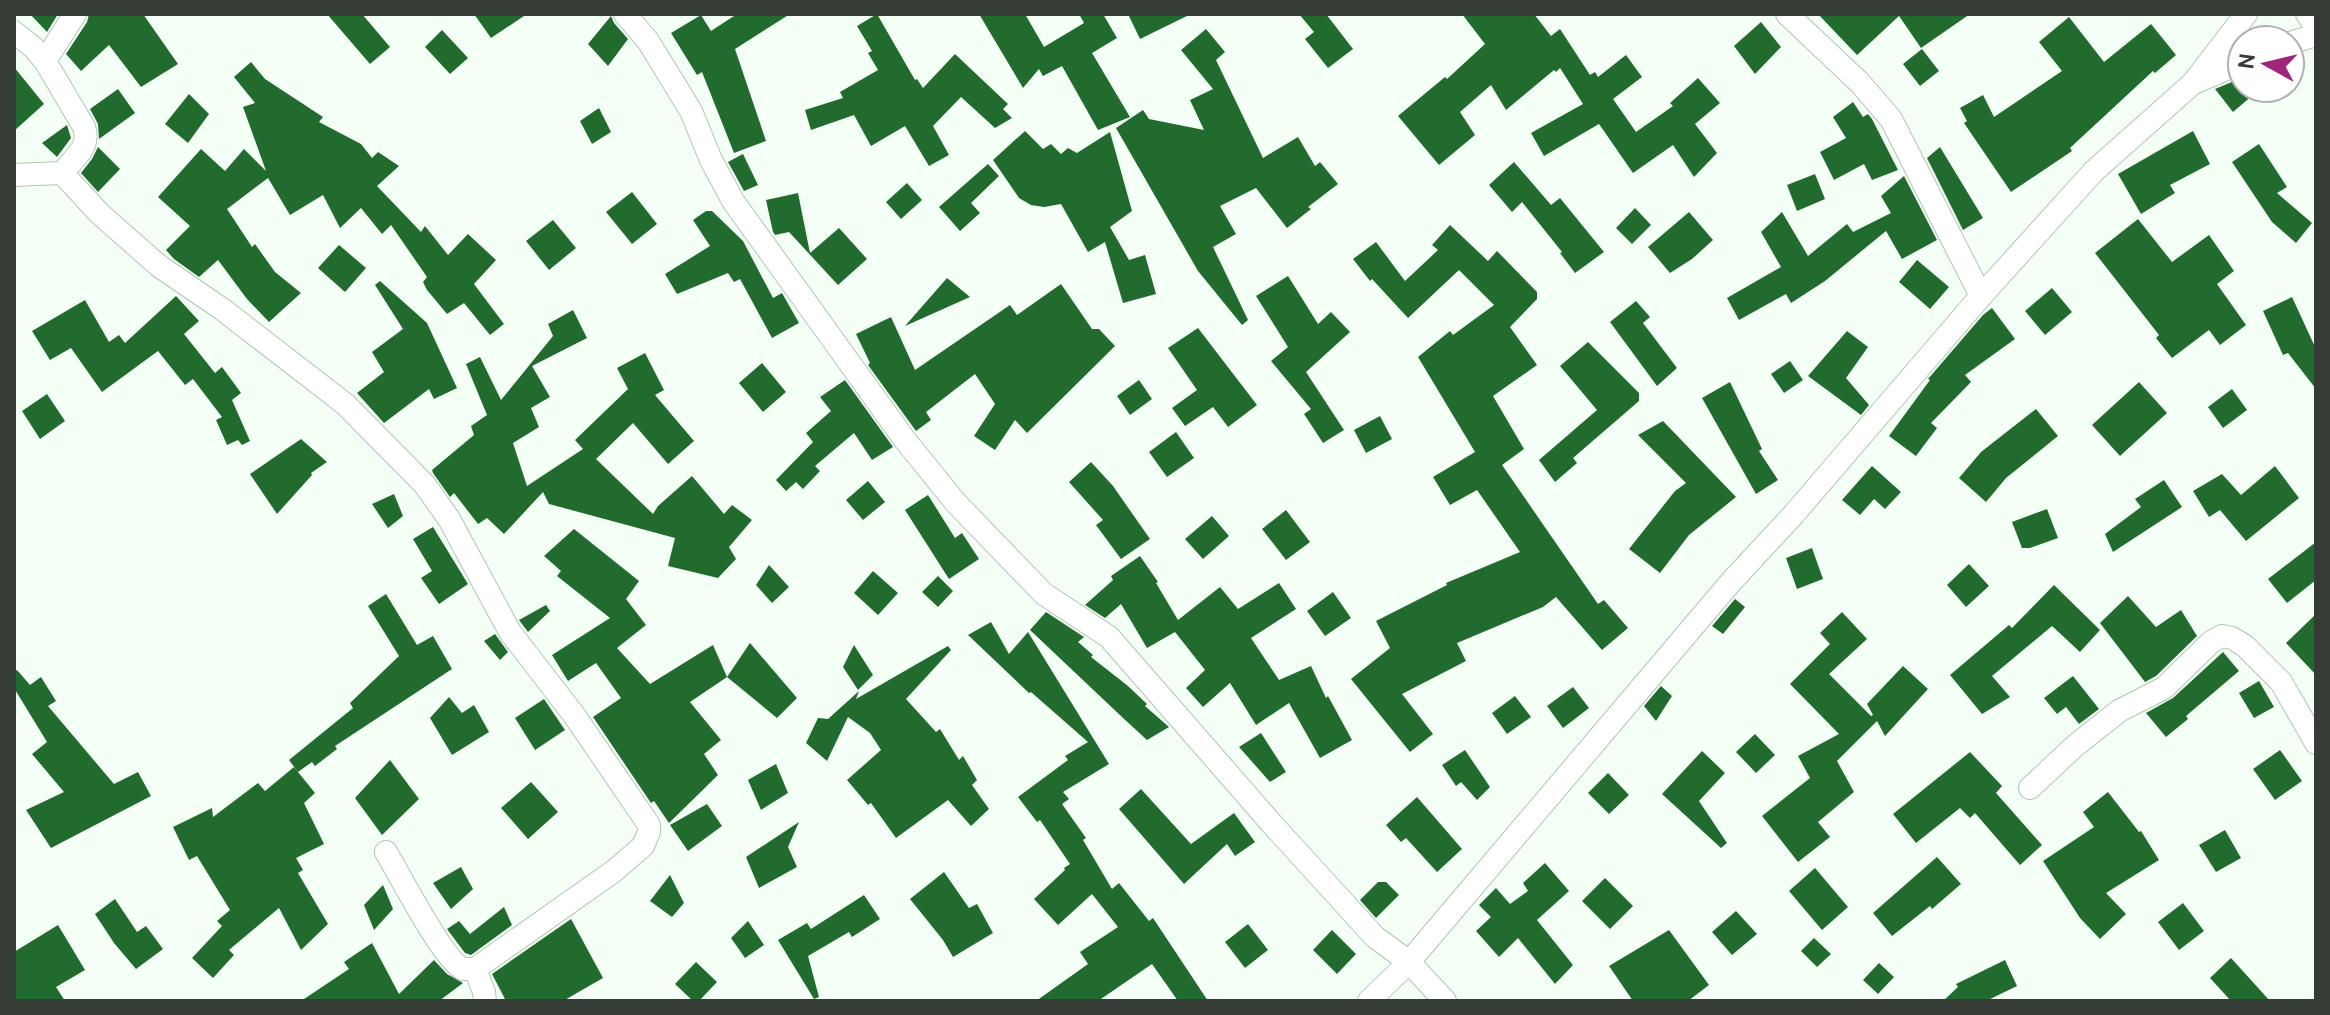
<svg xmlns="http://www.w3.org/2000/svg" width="2330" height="1015" font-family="Cabin,sans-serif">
<rect width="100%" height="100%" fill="#f4fff5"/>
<g fill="#226b2f">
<polygon points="30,14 58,14 47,32"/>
<polygon points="89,14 143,14 178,64 141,87 109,45 81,71 66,54 87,22"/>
<polygon points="327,14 362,14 390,47 370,64"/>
<polygon points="474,14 527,14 491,38"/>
<polygon points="737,14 790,14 735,49 766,141 734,153 702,72 697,75 671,33 701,15 711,31"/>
<polygon points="877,14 915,80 917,79 923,88 955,54 1008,104 1003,109 1012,118 995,128 961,97 933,126 949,155 929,166 905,126 871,146 854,115 811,130 805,110 843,98 840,92 878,70 868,53 872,51 857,26"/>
<polygon points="979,14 1025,14 1044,47 1084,23 1079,14 1103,14 1117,38 1092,53 1130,117 1098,130 1062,66 1043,76 1039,69 1023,88"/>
<polygon points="1128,14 1191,14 1140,39"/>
<polygon points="1299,14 1326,14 1353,49 1328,68 1305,39 1314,32"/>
<polygon points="1462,14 1534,14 1551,36 1560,29 1590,75 1595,72 1598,77 1626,55 1642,77 1613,99 1636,132 1673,106 1670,103 1698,78 1720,103 1695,124 1717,153 1694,177 1673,145 1633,173 1599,124 1544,156 1531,133 1583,104 1560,68 1556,72 1554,70 1506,110 1491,85 1460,112 1475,135 1439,165 1398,116 1445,77 1447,79 1485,44"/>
<polygon points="1818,14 1970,14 1921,48 1899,16 1857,55"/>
<polygon points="611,16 614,23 628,39 608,66 588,44"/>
<polygon points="2069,17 2104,62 2151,24 2176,55 2155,73 2153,71 2070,148 2072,151 2011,192 1964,123 1967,121 1960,108 1983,95 1994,117 2062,71 2039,42"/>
<polygon points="1761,22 1781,47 1755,74 1734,46"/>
<polygon points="1206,29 1225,52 1216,60 1263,158 1298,137 1315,166 1320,162 1338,184 1308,207 1311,209 1287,228 1256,188 1220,206 1236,234 1213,247 1248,320 1242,325 1198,271 1116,128 1143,110 1149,119 1204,130 1190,100 1213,89 1181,50"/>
<polygon points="442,30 468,58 450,74 425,47"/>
<polygon points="1922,49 1939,71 1920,86 1903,64"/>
<polygon points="251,62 265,79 323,117 319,122 361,144 372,158 378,152 399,166 377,186 421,232 425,226 448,255 468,234 496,260 474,284 504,324 490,335 464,303 447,314 427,290 423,282 427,277 391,225 382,234 361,208 340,228 323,195 290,215 268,178 227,209 252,247 255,244 275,272 301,293 269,322 247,299 218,260 199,277 174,259 166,250 190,226 158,197 201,149 225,171 244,149 266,171 243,107 255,103 234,77"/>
<polygon points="14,67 44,104 14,131"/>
<polygon points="2239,79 2242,82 2242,88 2247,88 2253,95 2233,112 2215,89"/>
<polygon points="118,89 135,113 99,139 98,124 90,109"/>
<polygon points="189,94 209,114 188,143 165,124"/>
<polygon points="1853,102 1863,117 1868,114 1872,119 1898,170 1872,180 1864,164 1834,180 1820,152 1846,138 1833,117"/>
<polygon points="599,108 611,132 592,144 580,121"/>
<polygon points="67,125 71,138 57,157 42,143"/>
<polygon points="1025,131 1043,149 1051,144 1061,154 1068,148 1077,153 1110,132 1132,211 1110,227 1129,260 1145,255 1156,294 1123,303 1105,242 1088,252 1061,204 1044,207 1031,205 1019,198 993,160"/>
<polygon points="2193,131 2210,164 2170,185 2175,193 2141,214 2118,174"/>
<polygon points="2259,144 2287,187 2277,193 2312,223 2296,243 2272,222 2232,162"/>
<polygon points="98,147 120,169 98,192 81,173 92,159"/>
<polygon points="1940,147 1983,218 1963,230 1927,158"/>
<polygon points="743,154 758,185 744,191 728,162"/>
<polygon points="1514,162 1551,205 1560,198 1604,252 1575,273 1560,253 1562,252 1522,202 1512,212 1489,185"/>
<polygon points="988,164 999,176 971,203 980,213 960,231 939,207"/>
<polygon points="1815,174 1825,199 1797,211 1787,185"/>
<polygon points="1904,176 1937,240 1902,259 1886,231 1825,281 1791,303 1786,294 1739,320 1727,298 1781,267 1761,232 1782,212 1808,256 1847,224 1853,232 1891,213 1881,196"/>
<polygon points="907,183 922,200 901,219 886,202"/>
<polygon points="632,192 657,224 632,244 606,212"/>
<polygon points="798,193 810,253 839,228 867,259 838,285 789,232 775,235 773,232 766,200"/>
<polygon points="1635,208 1651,225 1632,244 1616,228"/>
<polygon points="706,211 712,211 743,241 773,298 782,293 799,323 772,338 740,279 734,282 728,273 677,294 665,274 710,246 693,220"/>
<polygon points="1689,212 1713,240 1692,259 1670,273 1648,247"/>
<polygon points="2138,219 2172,262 2209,235 2234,271 2217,284 2246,325 2220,345 2209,330 2172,358 2156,338 2159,335 2095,253"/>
<polygon points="553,220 576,248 549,270 526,241"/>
<polygon points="1450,225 1488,261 1497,251 1537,292 1537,299 1510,327 1537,365 1493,396 1524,449 1502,465 1598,604 1604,600 1628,628 1602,650 1556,597 1543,607 1457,643 1466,661 1402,694 1433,734 1410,752 1351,679 1390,648 1376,621 1447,585 1446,583 1520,552 1477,490 1450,505 1433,477 1475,452 1418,357 1450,331 1453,335 1494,305 1459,270 1408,318 1372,279 1370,281 1353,259 1376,242 1405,281 1438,250 1432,245"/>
<polygon points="339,245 366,268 345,292 318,268"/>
<polygon points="1917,260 1949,287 1930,309 1899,282"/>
<polygon points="1288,276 1318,324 1331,312 1350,332 1306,372 1344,430 1323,443 1304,414 1311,409 1271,361 1288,347 1256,296"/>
<polygon points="947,278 970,297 905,326"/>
<polygon points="380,281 427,323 457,388 434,399 429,389 384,423 357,393 384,372 372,352 403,329 375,285"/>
<polygon points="1061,284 1092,329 1099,329 1115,346 1027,433 1015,420 995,450 974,436 995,404 975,374 926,412 931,420 916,431 868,365 870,363 856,334 891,317 915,370 1010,305 1017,315"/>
<polygon points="2052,288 2072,312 2045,335 2025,311"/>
<polygon points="176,296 199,321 184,334 215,373 222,367 241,393 232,400 250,441 242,445 238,440 227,445 216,420 222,417 193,379 185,385 158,351 102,392 71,348 50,360 32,331 85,300 109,342 119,335 125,343"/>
<polygon points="2292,297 2316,349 2316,389 2288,353 2283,355 2263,311"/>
<polygon points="1636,301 1650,317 1643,323 1677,368 1657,386 1610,322"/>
<polygon points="1992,308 2015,339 1965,375 1971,382 1931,423 1937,428 1916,456 1889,436 1930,380 1928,379 1983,315"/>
<polygon points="573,310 587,338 532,366 550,397 531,408 539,427 513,443 527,486 583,449 575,440 628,389 617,368 645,353 664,390 655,395 694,441 668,464 633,423 596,459 653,514 658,506 692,476 724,514 732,505 752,520 729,547 736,559 718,578 668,566 675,538 549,504 543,492 504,534 487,518 478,524 454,493 450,497 433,473 432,470 474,435 471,426 487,415 466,364 480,357 501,400 553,336 548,324"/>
<polygon points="1198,328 1257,405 1228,427 1213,407 1185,426 1172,408 1197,390 1168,348"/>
<polygon points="1847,331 1868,347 1846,378 1869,405 1861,415 1808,376"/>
<polygon points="1588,342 1639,393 1639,401 1573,458 1577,463 1555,482 1539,460 1597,410 1560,366"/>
<polygon points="1790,361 1803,380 1784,393 1771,374"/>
<polygon points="762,363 786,392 763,412 739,383"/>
<polygon points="845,380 893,447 872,460 854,433 815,466 820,471 803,489 796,482 786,491 776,480 813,442 806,433 831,411 820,397"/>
<polygon points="1139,380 1152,399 1130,415 1117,396"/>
<polygon points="1730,382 1762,449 1759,451 1778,480 1756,494 1702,398"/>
<polygon points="2139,382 2167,413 2120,456 2092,425"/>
<polygon points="2232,389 2247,410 2223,428 2208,407"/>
<polygon points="47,394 65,421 40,439 22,411"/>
<polygon points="2036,409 2058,436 2006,478 1986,502 1959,478 1981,452"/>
<polygon points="1380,416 1392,439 1366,453 1354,430"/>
<polygon points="1663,421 1736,497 1689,535 1660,573 1629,549 1675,491 1686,483 1638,435"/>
<polygon points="1176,432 1194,458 1167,477 1149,452"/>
<polygon points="301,439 327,462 311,473 312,475 277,514 250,474"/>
<polygon points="1091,462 1113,486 1150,539 1121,559 1096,525 1103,520 1069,482"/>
<polygon points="1872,466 1901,492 1885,509 1874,499 1860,515 1842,500"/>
<polygon points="2275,466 2299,498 2246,541 2220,510 2209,517 2193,491 2222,474 2241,495"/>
<polygon points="2164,480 2182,507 2113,552 2105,534 2141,507 2135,499"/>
<polygon points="868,481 885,502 863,520 846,500"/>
<polygon points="394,494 403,516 388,528 372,504"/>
<polygon points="928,495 955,538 962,533 979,559 949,579 905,510"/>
<polygon points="2047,509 2058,538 2030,548 2022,548 2012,522"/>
<polygon points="1286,510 1310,542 1286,560 1262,529"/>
<polygon points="1212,516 1229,536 1203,559 1185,539"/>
<polygon points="433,527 468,584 439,604 421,578 432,571 413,539"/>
<polygon points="574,529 639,581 626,599 646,625 617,648 650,684 713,645 727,677 690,702 721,740 704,754 718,775 669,823 654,801 651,803 593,717 621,698 596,663 568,681 552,655 610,618 557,576 561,571 544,556"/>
<polygon points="2316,542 2316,580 2287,603 2268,579"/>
<polygon points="1812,548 1823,579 1797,589 1786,558"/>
<polygon points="1140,556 1158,582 1156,583 1178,620 1220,587 1238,609 1279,583 1296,609 1251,638 1279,680 1311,666 1326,698 1328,696 1352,740 1320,758 1289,703 1256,725 1230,683 1203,707 1186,688 1205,670 1175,632 1147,648 1121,604 1105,618 1085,605 1113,580 1111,576"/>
<polygon points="1969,564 1989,586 1966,607 1947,585"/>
<polygon points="769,565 789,587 772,603 756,585"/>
<polygon points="873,571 898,593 878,615 854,593"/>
<polygon points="938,576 953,591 938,607 922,592"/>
<polygon points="2054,585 2100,630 2080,652 2052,626 1992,676 2010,697 1982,714 1950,675 2009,625 2012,628"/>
<polygon points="1333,592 1351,618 1325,636 1307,611"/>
<polygon points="386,594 417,645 433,636 452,669 335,746 337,749 315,766 312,762 298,772 289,760 353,708 350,703 399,656 368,606"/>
<polygon points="2128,596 2156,627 2181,610 2197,636 2156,676 2145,682 2100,623"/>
<polygon points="1735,599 1745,607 1723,634 1712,626"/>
<polygon points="546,605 550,611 528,632 519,620"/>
<polygon points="1046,612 1084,637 1078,642 1093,655 1091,657 1128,686 1147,704 1145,706 1169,727 1147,740 1122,717 1030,630"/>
<polygon points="1842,612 1867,639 1829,674 1871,716 1873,715 1867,704 1903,666 1928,689 1885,736 1877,721 1837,761 1854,792 1818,822 1830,837 1798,862 1762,816 1810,778 1798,756 1839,734 1790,684 1830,644 1820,633"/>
<polygon points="2316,614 2316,675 2286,643"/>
<polygon points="991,622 1009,654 1028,632 1109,764 1063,792 1069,799 1062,804 1086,838 1083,840 1112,889 1119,883 1149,921 1153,918 1208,1001 1178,1001 1152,964 1098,1001 1036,1001 1088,964 1080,952 1118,927 1092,894 1058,925 1034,899 1065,870 1064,868 1070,864 1040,820 1037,822 1018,797 1068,760 1065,756 1088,742 1031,692 1029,693 968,635"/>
<polygon points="495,634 508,652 500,660 484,641"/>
<polygon points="750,643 797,698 777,718 727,677"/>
<polygon points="854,645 873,675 858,690 843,667"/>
<polygon points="948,646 951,650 906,699 936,732 940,729 959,760 963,756 977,780 972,785 989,809 971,826 948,800 896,838 871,803 868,805 847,780 881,750 870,733 848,717 827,761 806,743 818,718 828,719 859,691 856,699"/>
<polygon points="2223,652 2239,671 2186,716 2188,719 2166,737 2146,713 2173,698"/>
<polygon points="17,670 30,685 41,677 56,701 48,706 114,784 138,772 151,796 51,848 26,810 64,792 32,754 47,742 14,688 14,672"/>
<polygon points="2073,676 2099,709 2079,724 2066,707 2057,714 2044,698"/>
<polygon points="2259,681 2274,707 2254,718 2239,693"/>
<polygon points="1661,686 1672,696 1656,721 1644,706"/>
<polygon points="1573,687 1589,708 1563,728 1547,706"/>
<polygon points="1515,696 1531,717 1507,734 1492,713"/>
<polygon points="449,697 462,713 474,705 489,732 452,755 430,718"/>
<polygon points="544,699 565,730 535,750 515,718"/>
<polygon points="1261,733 1286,772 1270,782 1239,747"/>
<polygon points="1755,734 1775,755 1756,773 1736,752"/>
<polygon points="1465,750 1490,787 1477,800 1461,782 1456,786 1442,765"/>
<polygon points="2280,750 2302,781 2275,800 2253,769"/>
<polygon points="1702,751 1725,773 1699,801 1727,843 1721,848 1662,794"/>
<polygon points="1970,752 2002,786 1996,793 2042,845 2020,865 1975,813 1970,818 1960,808 1916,843 1893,814"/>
<polygon points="390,760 419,799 382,835 355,798"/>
<polygon points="776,764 788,793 761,810 748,780"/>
<polygon points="294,767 315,793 304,803 324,844 296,858 303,870 298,873 328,924 301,950 279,908 229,950 234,955 213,978 192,958 222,926 217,921 230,910 197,856 189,860 173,827 212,808 213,817 258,783 265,791"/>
<polygon points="1608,773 1629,795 1609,814 1588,793"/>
<polygon points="531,782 558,812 528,839 501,808"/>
<polygon points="1141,789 1191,844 1234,813 1255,842 1235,856 1227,844 1184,884 1119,809"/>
<polygon points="2108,792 2139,832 2141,831 2159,860 2106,893 2126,914 2100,939 2080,918 2043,861 2094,827 2083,812"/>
<polygon points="1417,797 1462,849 1437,872 1406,838 1401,842 1386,825"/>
<polygon points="707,804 722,826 688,851 670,825"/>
<polygon points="799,822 788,847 797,867 759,888 746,857"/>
<polygon points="2225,830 2241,858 2216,872 2199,845"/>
<polygon points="1937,857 1961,884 1932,909 1930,906 1892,936 1873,913"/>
<polygon points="1545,863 1569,891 1537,920 1573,965 1555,984 1518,938 1499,957 1476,931 1491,917 1479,905 1496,888 1510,904 1528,891 1523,883"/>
<polygon points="461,867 473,889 451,909 433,883"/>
<polygon points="1815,868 1848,907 1822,930 1789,891"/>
<polygon points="944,872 969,908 977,904 993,933 953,957 943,940 910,899"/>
<polygon points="670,875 684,903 672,917 650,901"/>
<polygon points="1605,878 1633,906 1610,929 1582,901"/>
<polygon points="1378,882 1386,882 1399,895 1376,918 1360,900"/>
<polygon points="383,885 393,909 374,930 364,905"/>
<polygon points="864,895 880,919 852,937 849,932 808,956 819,997 814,999 778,940 807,923 811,929"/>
<polygon points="115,899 137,932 146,926 163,949 136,969 114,943 95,914"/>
<polygon points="2183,903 2204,931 2179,950 2158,922"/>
<polygon points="504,907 512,925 471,955 465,953 447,929 459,921 470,934"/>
<polygon points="1736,911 1757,934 1732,955 1712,932"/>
<polygon points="571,919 603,978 563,1001 506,1001 492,974"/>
<polygon points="748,921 764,945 745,958 731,938"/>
<polygon points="1248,924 1268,950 1245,968 1225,942"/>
<polygon points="58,925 85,970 56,987 65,1001 14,1001 14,952"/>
<polygon points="1332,930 1356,954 1337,974 1313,950"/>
<polygon points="1669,930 1709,985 1688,1001 1633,1001 1609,966"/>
<polygon points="1814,938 1831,954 1817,967 1801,951"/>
<polygon points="372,943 399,994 434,960 447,974 463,983 439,1001 301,1001 349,969 344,962"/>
<polygon points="2231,958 2270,1001 2231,1001 2210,978"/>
<polygon points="2005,960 2017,986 1986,1001 1943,1001 1958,987 1956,984"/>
<polygon points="696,962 717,982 699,1001 693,1001 675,984"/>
<polygon points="1879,963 1894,977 1878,994 1863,980"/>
</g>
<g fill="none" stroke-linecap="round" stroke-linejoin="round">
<defs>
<g id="street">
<polyline points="625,14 648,41 691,111 711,160 733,201 905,440 956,503 1044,594 1109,637 1272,824 1375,937 1409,962 1445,1001"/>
<polyline points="1787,14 1860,83 1891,119 1981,296"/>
<polyline points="2307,14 2316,27"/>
<path d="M 14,32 L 34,48 L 45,61 L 84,127 C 91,147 74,158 62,173"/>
<polyline points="2290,43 2316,35"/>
<polyline points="45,61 75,14"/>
<polyline points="2193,83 2246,14"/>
<path d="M 14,175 L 62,173 L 100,214 L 159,266 L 222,309 L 345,404 L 425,485 L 449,519 L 510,632 L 574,715 L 649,825 L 649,832 L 643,846 L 614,871 L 475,969 C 474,969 464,969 463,969 C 445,963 398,872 386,852"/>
<polyline points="2030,788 2076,745 2119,711 2164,688 2211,642 2222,636 2232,638 2245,646 2281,682 2316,743"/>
<polyline points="475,969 484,992 485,1001"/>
<polyline points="1369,1001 1409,962 1730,583 1794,514 1981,296 2094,171 2192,84 2242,62"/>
</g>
</defs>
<use href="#street" stroke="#b3c4b4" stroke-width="24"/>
<use href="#street" stroke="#fff" stroke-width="22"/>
</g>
<rect width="2330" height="1015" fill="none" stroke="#353b35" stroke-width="32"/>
<g transform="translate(2266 64) rotate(278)"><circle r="38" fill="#ffffff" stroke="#aeb1ae" stroke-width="2"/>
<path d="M0-6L14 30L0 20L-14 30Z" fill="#9f247b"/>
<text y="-12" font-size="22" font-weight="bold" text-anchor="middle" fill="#353b35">N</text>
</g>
</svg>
